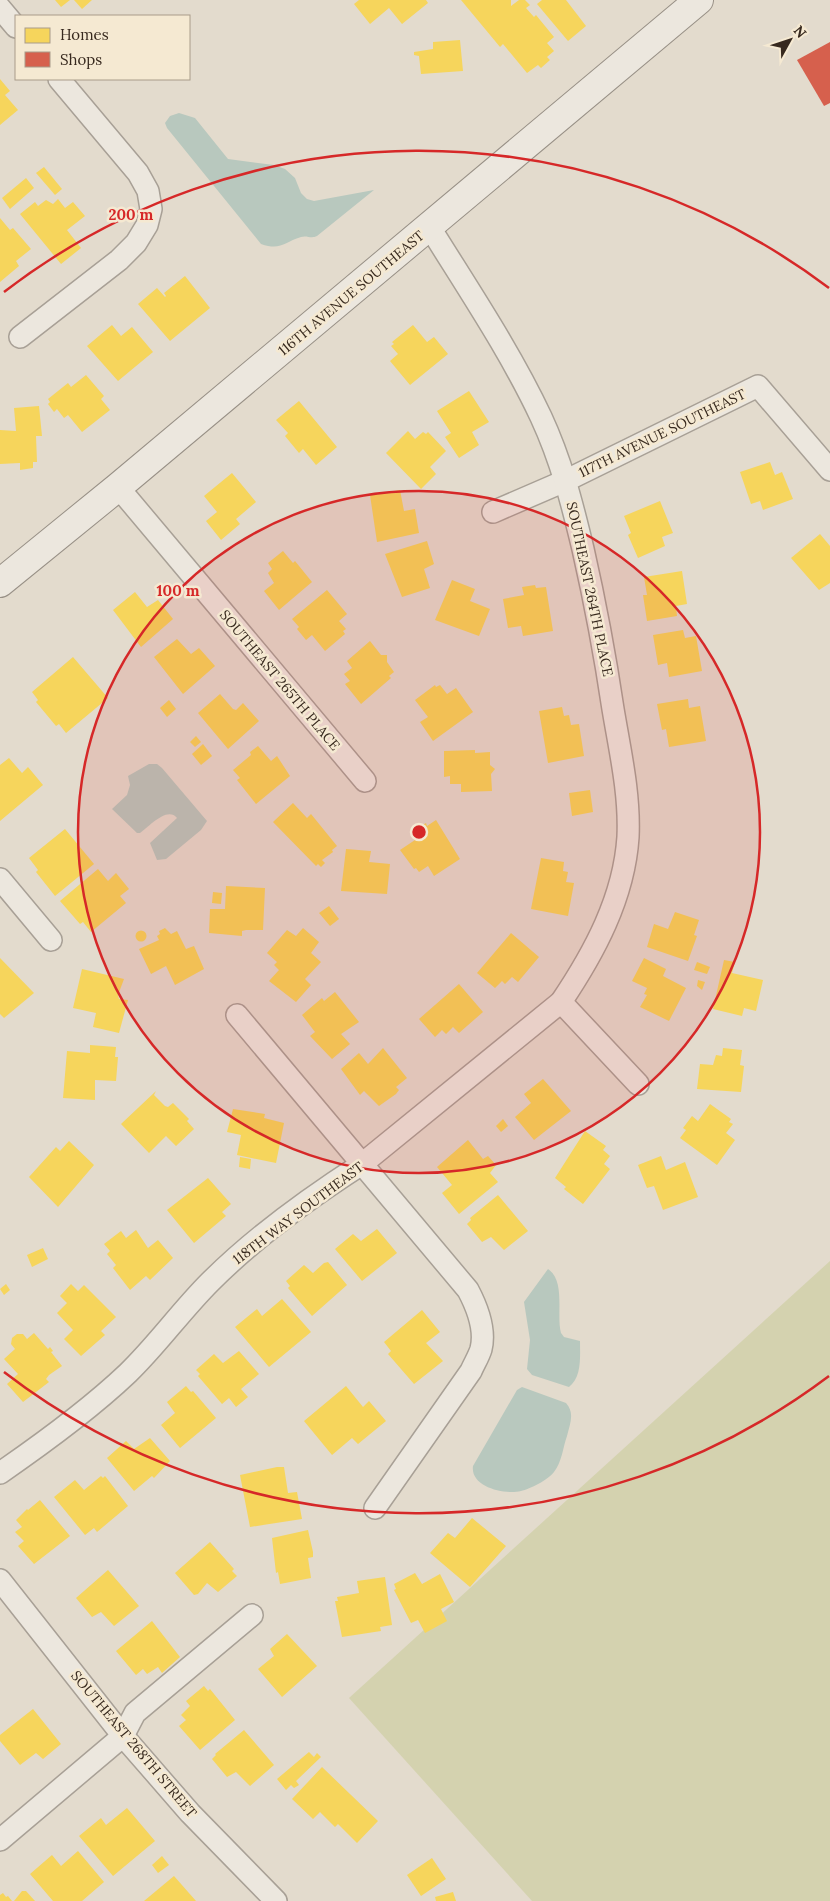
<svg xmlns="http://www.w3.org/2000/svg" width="830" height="1901" font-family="Lora,serif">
<rect width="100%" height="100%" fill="#e3dbcd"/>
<polygon fill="#d4d2af" points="830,1261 830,1901 532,1901 349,1698"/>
<g fill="#b8c8be">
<path d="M 179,113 L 195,118 L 228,159 L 274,165 L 285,169 L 295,178 L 301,193 L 307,199 L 314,201 L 374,190 L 317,236 C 311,239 307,235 301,237 C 284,242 281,251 261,244 L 167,128 L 165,123 L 170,116 Z"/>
<path d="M 149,764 L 157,764 L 162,768 L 207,821 L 201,830 L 166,859 L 157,860 L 150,843 L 177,818 C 167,806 149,827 140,833 L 137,833 L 112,809 L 127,795 L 130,785 L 128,776 Z"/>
<path d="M 548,1269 C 566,1281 556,1315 561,1333 L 564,1337 L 580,1341 C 580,1357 582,1377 569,1387 L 532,1375 L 527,1369 L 530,1340 L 524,1302 Z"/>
<path d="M 522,1387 L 566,1403 C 575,1413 570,1424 567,1436 C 563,1447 562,1462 554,1472 C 548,1480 530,1489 521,1491 C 504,1495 470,1487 473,1466 L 517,1390 Z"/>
</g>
<g fill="#f6d55c">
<polygon points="55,0 70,0 61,7"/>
<polygon points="74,0 92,0 82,9"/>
<polygon points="359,0 426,0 428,3 402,24 389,8 370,24 354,4"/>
<polygon points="461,0 511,0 511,6 519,0 525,0 530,5 526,8 534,17 536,15 554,37 547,43 554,51 547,57 550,60 541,68 538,65 527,73 503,44 500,47"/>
<polygon points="542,0 566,0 586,26 568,41 537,4"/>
<polygon points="460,40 463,71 421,74 419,56 414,55 414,52 433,49 433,42"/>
<polygon points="0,79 10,91 5,95 18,110 0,125"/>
<polygon points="44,167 62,189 55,195 36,173"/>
<polygon points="26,178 34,188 10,209 2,198"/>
<polygon points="58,199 65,208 73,202 85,216 67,230 81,248 61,264 20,214 35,202 38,206 46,200 53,204"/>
<polygon points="0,218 10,230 13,228 31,249 16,261 19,266 0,282"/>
<polygon points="185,276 210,308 170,341 138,304 157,288 165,297 166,296 164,293"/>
<polygon points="112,325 121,336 132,327 153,352 118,381 87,346"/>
<polygon points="413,325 427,342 434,337 448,354 410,385 390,361 398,354 391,346 394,344 392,342"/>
<polygon points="86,375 104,396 101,399 110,410 82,432 68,415 64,418 57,409 54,412 48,404 50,402 48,399 68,383 71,387"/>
<polygon points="469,391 489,422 472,432 479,445 459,458 445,437 451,433 437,411"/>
<polygon points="299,401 337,447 316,465 303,449 299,453 285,436 288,433 276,420"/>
<polygon points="39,406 42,436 36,436 37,462 33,462 33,468 20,470 20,463 0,464 0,430 16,431 14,408"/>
<polygon points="408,431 415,439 423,432 426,434 428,432 446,451 430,467 436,474 421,489 386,453"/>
<polygon points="770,462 775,475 782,472 793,499 763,510 760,501 751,504 740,472"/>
<polygon points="232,473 256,502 236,519 240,524 221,540 206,521 217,512 204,496"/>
<polygon points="400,490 404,511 415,509 419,533 377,542 370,495"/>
<polygon points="660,501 673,533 662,537 665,546 638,558 628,535 631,533 624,516"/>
<polygon points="820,534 830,546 830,583 819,590 791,558"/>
<polygon points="427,541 434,564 424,569 430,588 402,597 385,554"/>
<polygon points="283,551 293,563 295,561 312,582 279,610 264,591 274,583 268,573 272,569 268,563"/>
<polygon points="682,571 687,604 676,606 677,616 647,621 643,595 647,595 644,577"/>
<polygon points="452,580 475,589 470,601 490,609 479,636 435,620"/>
<polygon points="535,585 536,588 546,587 553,631 523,636 521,626 508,628 503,599 524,595 522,587"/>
<polygon points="327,590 347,614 339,621 346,629 343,631 345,634 325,651 312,635 306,640 297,629 299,627 292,619"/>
<polygon points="135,592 147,607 158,600 173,619 141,647 113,610"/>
<polygon points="683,630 685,638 696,636 702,671 669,677 667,663 658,665 653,635"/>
<polygon points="177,639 191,654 199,648 215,666 183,694 154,657"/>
<polygon points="370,641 381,655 387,655 387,662 394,672 389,676 391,678 361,704 345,684 350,681 344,674 352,668 347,661"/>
<polygon points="73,657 108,698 66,733 59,724 56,726 36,702 38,700 32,692"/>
<polygon points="435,685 436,687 440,685 447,694 456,688 473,712 433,741 420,722 428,717 415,700"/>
<polygon points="220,694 233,709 236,710 243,703 259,721 228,749 198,713"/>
<polygon points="688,699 689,708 700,706 706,741 669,747 666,729 662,730 657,704"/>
<polygon points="169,700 176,709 167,717 160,708"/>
<polygon points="562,707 564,716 569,715 571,725 579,724 584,756 548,763 539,711"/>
<polygon points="196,736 201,742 195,747 190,742"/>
<polygon points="203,744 212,756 201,765 192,754"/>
<polygon points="258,746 271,761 277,756 290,776 256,804 237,780 240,778 233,770 251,755 250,752"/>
<polygon points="475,750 475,753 490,752 490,765 495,769 491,774 492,791 461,792 461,784 450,784 450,776 444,777 444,751"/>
<polygon points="9,758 22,773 28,767 43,785 0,821 0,765"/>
<polygon points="590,790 593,812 572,816 569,793"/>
<polygon points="293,803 307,818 311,814 337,846 332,850 333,852 322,860 325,863 321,867 318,864 316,866 273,822"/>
<polygon points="436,820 460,859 434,876 428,866 419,872 416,868 414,869 400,850 418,838 413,831 426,823 427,826"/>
<polygon points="65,829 94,864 55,896 36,872 38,870 29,858"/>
<polygon points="346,849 371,851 369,862 390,864 387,894 341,891"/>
<polygon points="541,858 564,862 563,871 568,872 566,882 574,883 568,916 531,909"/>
<polygon points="98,869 108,881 116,873 129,889 120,896 126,903 91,932 83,922 80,924 60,901"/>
<polygon points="226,886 265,888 263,930 246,930 242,931 242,936 209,933 210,909 225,909"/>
<polygon points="213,892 222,893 221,904 212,903"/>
<polygon points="329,906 339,919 330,926 319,913"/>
<polygon points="675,912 699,920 694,935 697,936 688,961 647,947 654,924 668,929"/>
<polygon points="165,928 171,934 177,931 186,949 194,946 204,969 175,985 166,966 151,974 139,949 159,940 157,936 160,934 159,931"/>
<polygon points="303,928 319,942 311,953 321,962 305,979 311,985 296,1002 269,981 279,970 274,965 277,962 267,953 287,930 296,936"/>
<circle cx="141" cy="936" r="5.5"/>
<polygon points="511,933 539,957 518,982 512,977 505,984 502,981 495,988 477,973"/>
<polygon points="0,958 34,993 4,1018 0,1014"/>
<polygon points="644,958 666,969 663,976 686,988 669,1021 640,1007 647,995 644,994 647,988 632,981"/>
<polygon points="724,960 735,962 732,973 763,980 756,1011 744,1008 742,1016 713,1009"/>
<polygon points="697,962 710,967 707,974 694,970"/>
<polygon points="82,969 124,979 118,995 119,999 128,1000 119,1033 93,1027 96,1013 73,1008"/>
<polygon points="698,980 705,982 702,990 697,986"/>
<polygon points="459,984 483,1012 459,1033 453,1027 446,1034 442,1030 435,1037 419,1019"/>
<polygon points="335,992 359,1022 341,1034 350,1044 332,1059 310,1036 315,1032 302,1015 322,998 324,1001"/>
<polygon points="90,1045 116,1047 115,1057 118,1057 116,1081 95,1080 95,1100 63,1098 67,1051 90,1053"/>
<polygon points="383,1048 407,1078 396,1087 399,1090 396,1094 379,1106 364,1091 360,1095 341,1069 359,1053 368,1064"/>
<polygon points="723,1048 742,1050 740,1065 744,1066 741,1092 697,1089 700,1064 713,1065 716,1055 722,1056"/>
<polygon points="543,1079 571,1111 534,1140 515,1117 531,1103 524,1094"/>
<polygon points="156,1091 154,1095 165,1106 168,1107 173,1103 189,1119 187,1121 194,1129 176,1146 166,1136 149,1153 121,1124"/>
<polygon points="710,1104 731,1119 729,1122 733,1124 726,1133 735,1140 717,1165 680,1138 686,1130 683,1128 692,1116 698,1121"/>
<polygon points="233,1109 265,1114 264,1118 284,1123 276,1163 237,1155 241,1135 227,1132"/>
<polygon points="503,1119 508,1126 501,1132 496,1126"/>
<polygon points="585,1131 606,1146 603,1150 610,1156 604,1164 610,1169 583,1204 564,1189 566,1187 555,1178"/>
<polygon points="468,1140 483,1159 488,1156 496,1165 490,1173 498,1182 459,1214 442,1193 452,1185 437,1167"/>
<polygon points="69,1141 94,1165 58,1207 29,1177 56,1147 60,1151"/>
<polygon points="661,1156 666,1170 685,1162 698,1197 663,1210 654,1186 647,1188 638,1165"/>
<polygon points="240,1157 251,1159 250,1169 239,1167"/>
<polygon points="208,1178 231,1204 222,1212 226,1216 194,1243 167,1210"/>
<polygon points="498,1195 528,1231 504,1250 491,1237 482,1242 467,1224 471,1220 470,1218"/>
<polygon points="377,1229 397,1253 362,1281 335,1249 353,1234 361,1241"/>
<polygon points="136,1230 148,1248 158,1240 173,1258 150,1280 146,1276 130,1290 113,1268 116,1265 107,1254 110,1251 104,1244 121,1231 126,1238"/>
<polygon points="43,1248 48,1259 32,1267 27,1255"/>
<polygon points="328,1262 347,1285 312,1316 288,1288 290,1286 286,1281 304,1265 313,1273 324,1263"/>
<polygon points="6,1284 10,1290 4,1295 0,1289"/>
<polygon points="71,1284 78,1291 84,1285 116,1317 101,1331 105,1335 81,1356 64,1339 73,1330 57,1313 67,1303 60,1296"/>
<polygon points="282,1299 311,1332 269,1367 235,1327 257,1309 262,1316"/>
<polygon points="422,1310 440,1332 426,1343 443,1361 414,1384 388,1354 391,1351 384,1342"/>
<polygon points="34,1333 48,1349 50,1347 53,1351 51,1352 62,1366 49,1375 46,1379 49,1382 23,1402 7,1384 18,1374 4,1359 15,1349 11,1344 12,1338 17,1334 23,1334 27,1339"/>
<polygon points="239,1351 259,1374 241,1389 248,1397 236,1407 229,1398 222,1404 198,1376 200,1374 196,1370 214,1354 223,1363"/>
<polygon points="186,1386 191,1392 193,1391 216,1418 180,1448 161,1425 175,1413 167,1402"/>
<polygon points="346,1386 363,1407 369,1401 386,1421 358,1444 352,1438 332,1455 304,1421"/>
<polygon points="150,1438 170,1461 154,1478 152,1476 134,1491 107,1458 126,1441 134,1449"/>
<polygon points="277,1467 284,1467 288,1493 297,1492 302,1519 250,1527 240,1475"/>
<polygon points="101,1476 103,1478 105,1476 128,1506 97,1532 94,1528 85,1535 54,1497 75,1480 84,1490"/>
<polygon points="40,1500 70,1536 34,1564 18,1546 24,1541 15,1532 22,1527 16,1520 27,1509 28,1510"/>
<polygon points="472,1518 506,1546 470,1587 430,1553 448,1533 455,1538"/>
<polygon points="308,1530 313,1552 313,1557 308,1558 311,1578 280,1584 278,1572 276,1573 272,1538"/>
<polygon points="210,1542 234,1569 232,1571 237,1576 218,1592 207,1583 198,1594 194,1595 175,1573"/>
<polygon points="108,1570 139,1606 114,1626 101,1612 92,1617 76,1598"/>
<polygon points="415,1573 422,1584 440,1574 454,1602 441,1609 447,1621 425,1633 418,1620 411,1623 394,1590 396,1589 394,1584"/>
<polygon points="385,1577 392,1625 380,1627 381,1631 342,1637 335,1601 338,1601 337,1597 359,1593 357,1581"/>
<polygon points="152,1621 180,1657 162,1673 158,1667 147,1674 143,1669 136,1675 116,1651"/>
<polygon points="287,1634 317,1666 282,1697 258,1669 274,1656 270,1649"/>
<polygon points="204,1686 208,1691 210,1689 235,1720 200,1750 179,1726 186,1720 181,1715 190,1706 186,1701"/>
<polygon points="33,1709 61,1744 43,1759 36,1753 20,1765 0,1741 0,1735"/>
<polygon points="244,1730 274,1765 250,1786 236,1772 227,1777 212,1759 216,1755 215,1754"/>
<polygon points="309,1752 314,1757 317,1753 321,1757 296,1781 299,1785 294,1788 291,1785 286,1790 277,1779"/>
<polygon points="322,1767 378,1821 357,1843 338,1824 335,1827 320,1812 313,1819 292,1799"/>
<polygon points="127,1808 155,1841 113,1876 79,1836 101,1818 106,1825"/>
<polygon points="78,1851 104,1882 82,1901 53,1901 30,1874 52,1855 61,1866"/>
<polygon points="162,1856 169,1865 158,1873 152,1865"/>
<polygon points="432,1858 446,1879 421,1896 407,1875"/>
<polygon points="174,1876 196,1901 144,1901"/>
<polygon points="22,1891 26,1891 35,1901 14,1901"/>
<polygon points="453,1892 456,1901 436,1901 435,1897"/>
<polygon points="3,1893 6,1897 8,1896 12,1901 0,1901 0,1895"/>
</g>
<polygon fill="#d6604d" points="830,42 830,103 824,106 797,60"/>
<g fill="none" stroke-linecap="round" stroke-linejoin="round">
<defs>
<g id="street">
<polyline points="0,8 16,27"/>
<polyline points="20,337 119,260 136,243 147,225 151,209 148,191 138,173 59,79"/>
<polyline points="118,487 365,781"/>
<polyline points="493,512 567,480 758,386 830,470"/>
<polyline points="0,879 51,940"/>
<polyline points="561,1002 638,1084"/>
<path d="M 237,1015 L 468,1290 C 477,1307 486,1329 481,1349 C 479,1356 474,1364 471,1371 L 375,1508"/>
<path d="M 0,1473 C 45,1442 89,1410 128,1373 C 157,1345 181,1311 210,1282 C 255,1237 309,1198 362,1164 L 561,1002 C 594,953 624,898 628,837 C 630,794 620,751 613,709 C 605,655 595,602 583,549 C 572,503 561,460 541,417 C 510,351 468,289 429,226"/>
<polyline points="0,1580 123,1736 190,1813 276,1901"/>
<polyline points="0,1840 123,1736 135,1713 252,1615"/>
</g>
<polyline id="secondary" points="0,583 118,487 699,0"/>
</defs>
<use href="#street" stroke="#a8a096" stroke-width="24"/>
<use href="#secondary" stroke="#989086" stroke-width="30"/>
<use href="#street" stroke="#ece7de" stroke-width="21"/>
<use href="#secondary" stroke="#ece7de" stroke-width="28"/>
</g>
<circle cx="419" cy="832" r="341" fill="#d62828" fill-opacity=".12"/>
<g fill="none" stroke="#d62828" stroke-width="2.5">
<circle cx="419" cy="832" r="341"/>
<path d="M829 1376A681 681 0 0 1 4 1372M4 292A681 681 0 0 1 829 288"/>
</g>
<g text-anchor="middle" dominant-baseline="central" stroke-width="5" stroke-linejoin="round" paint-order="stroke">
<g font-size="14" fill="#37291e" stroke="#f5e9d2">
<text transform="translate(351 293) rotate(-40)">116TH AVENUE SOUTHEAST</text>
<text transform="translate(662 433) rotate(-26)">117TH AVENUE SOUTHEAST</text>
<text transform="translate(590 589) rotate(78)">SOUTHEAST 264TH PLACE</text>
<text transform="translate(280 680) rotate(50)">SOUTHEAST 265TH PLACE</text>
<text transform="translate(298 1213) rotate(-37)">118TH WAY SOUTHEAST</text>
<text transform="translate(134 1744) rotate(50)">SOUTHEAST 268TH STREET</text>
</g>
</g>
<circle cx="419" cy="832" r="8" fill="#d62828" stroke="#f5e9d2" stroke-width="2.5"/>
<g font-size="15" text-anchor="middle" font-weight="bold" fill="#d62828" stroke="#f5e9d2" stroke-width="5" stroke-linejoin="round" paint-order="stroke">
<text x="131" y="220">200 m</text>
<text x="178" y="596">100 m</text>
</g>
<rect x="15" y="15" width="175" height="65" fill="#f5e9d2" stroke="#a99c8a"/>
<rect x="25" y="28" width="25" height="15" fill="#f6d55c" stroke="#a99c8a"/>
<text x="60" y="40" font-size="15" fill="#37291e">Homes</text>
<rect x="25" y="52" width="25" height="15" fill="#d6604d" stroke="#a99c8a"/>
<text x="60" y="65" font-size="15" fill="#37291e">Shops</text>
<g transform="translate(790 40) rotate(50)" stroke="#f5e9d2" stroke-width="4" paint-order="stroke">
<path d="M0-4L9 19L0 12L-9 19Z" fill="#37291e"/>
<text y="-8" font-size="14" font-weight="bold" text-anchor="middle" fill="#37291e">N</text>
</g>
</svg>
